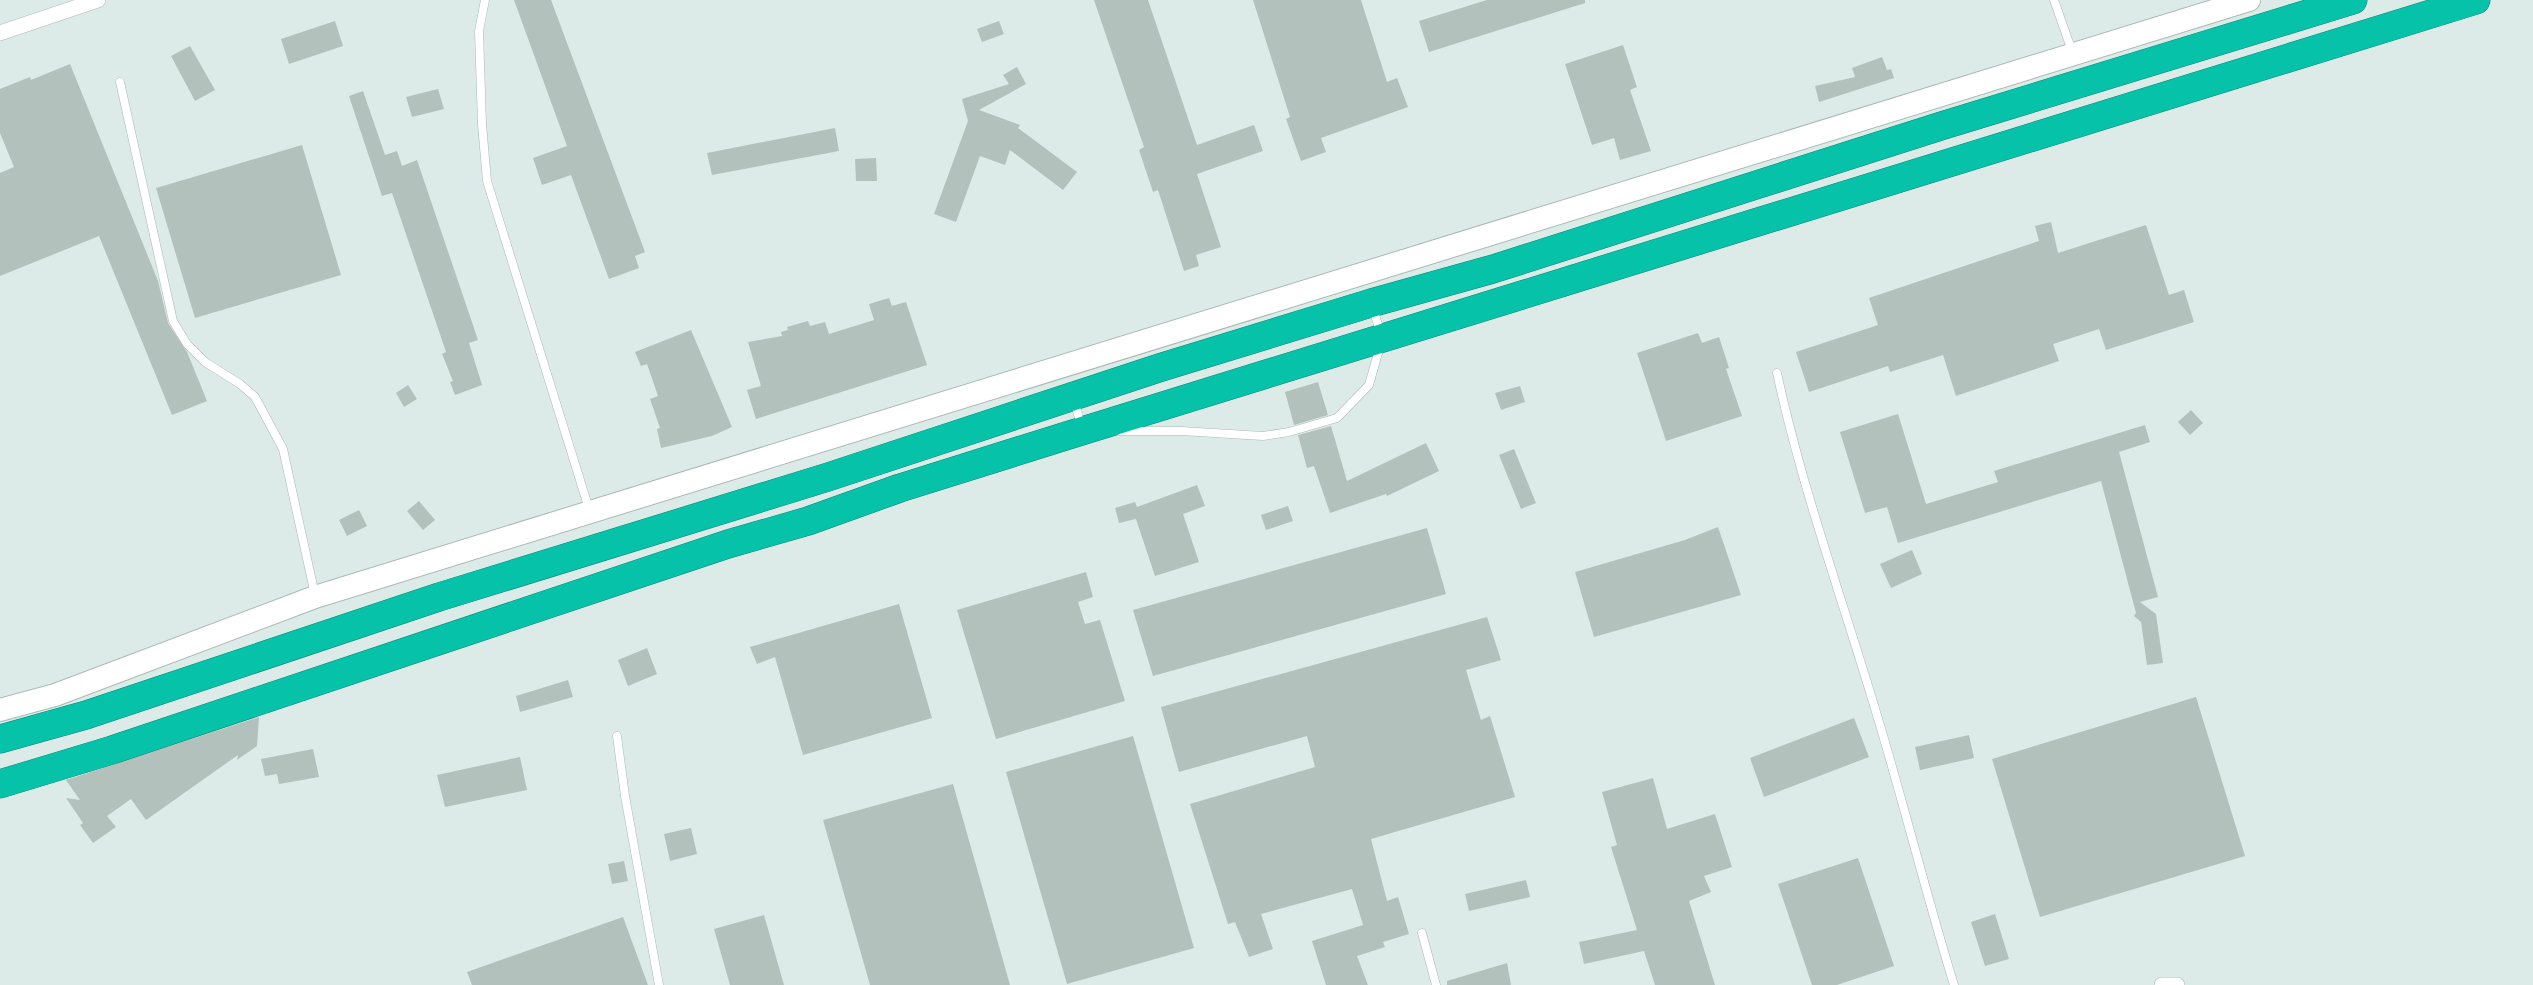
<svg xmlns="http://www.w3.org/2000/svg" width="2533" height="985" font-family="Quicksand,sans-serif">
<rect width="100%" height="100%" fill="#dcebe7"/>
<g fill="#b3c1bd">
<polygon points="514,0 551,0 645,252 635,256 639,268 609,279 571,175 542,185 533,158 567,146"/>
<polygon points="1094,0 1148,0 1197,145 1254,125 1263,151 1197,174 1221,247 1196,255 1199,266 1184,271 1158,190 1153,192 1139,150 1144,147"/>
<polygon points="1253,0 1361,0 1387,82 1397,78 1408,107 1321,138 1326,152 1301,161 1286,119 1290,117"/>
<polygon points="1487,0 1585,0 1585,3 1429,52 1419,21"/>
<polygon points="335,21 343,46 289,64 281,39"/>
<polygon points="999,21 1004,34 982,42 977,29"/>
<polygon points="1623,45 1637,87 1630,90 1651,151 1620,160 1614,138 1592,145 1565,64"/>
<polygon points="190,46 215,90 195,101 171,56"/>
<polygon points="1882,57 1887,70 1891,69 1894,78 1819,102 1815,86 1855,77 1852,68"/>
<polygon points="70,64 158,281 168,323 187,352 207,401 172,415 99,236 0,276 0,173 14,167 0,133 0,89 30,77 31,80"/>
<polygon points="1017,67 1026,84 979,110 1020,125 1018,128 1077,172 1063,190 1010,150 1005,165 980,156 956,222 934,214 968,121 962,99 1009,84 1003,75"/>
<polygon points="438,89 444,109 412,117 406,97"/>
<polygon points="363,91 385,155 397,151 402,166 417,160 478,340 469,343 482,385 455,395 450,382 453,381 442,354 446,352 392,193 382,196 349,96"/>
<polygon points="835,128 839,151 712,175 707,153"/>
<polygon points="302,145 341,275 195,318 156,188"/>
<polygon points="876,158 877,181 856,181 855,159"/>
<polygon points="2051,222 2058,253 2146,225 2169,295 2184,290 2194,322 2106,350 2099,329 2053,344 2059,361 1956,396 1943,355 1890,372 1888,366 1809,392 1796,352 1878,325 1869,298 2039,241 2035,226"/>
<polygon points="889,298 892,306 906,302 927,365 756,419 747,390 761,386 748,342 782,336 781,332 788,330 787,327 808,321 810,326 825,322 829,334 874,320 869,304"/>
<polygon points="691,330 732,427 712,436 661,448 657,429 660,428 650,399 658,396 647,364 641,366 635,352"/>
<polygon points="1698,333 1702,343 1719,337 1729,368 1726,369 1742,416 1666,441 1637,353"/>
<polygon points="1318,382 1328,415 1294,425 1285,392"/>
<polygon points="408,385 417,399 404,407 396,393"/>
<polygon points="1520,386 1525,402 1501,410 1495,393"/>
<polygon points="2191,410 2203,423 2190,435 2178,422"/>
<polygon points="1898,414 1926,504 1998,482 1994,471 2145,425 2150,442 2119,452 2158,597 2140,602 2156,614 2163,663 2147,665 2141,622 2134,616 2136,613 2101,481 1898,543 1887,507 1865,513 1840,432"/>
<polygon points="1331,426 1347,481 1426,443 1439,471 1387,496 1386,494 1330,513 1314,466 1307,468 1298,435"/>
<polygon points="1514,449 1536,503 1521,509 1499,455"/>
<polygon points="1197,485 1205,506 1183,514 1199,562 1155,576 1136,519 1119,523 1115,508 1135,502 1137,507"/>
<polygon points="419,501 435,520 423,530 407,511"/>
<polygon points="1288,506 1293,521 1266,530 1261,515"/>
<polygon points="359,510 367,526 347,536 339,520"/>
<polygon points="1718,527 1741,595 1594,637 1575,572 1685,540"/>
<polygon points="1427,528 1446,594 1153,676 1133,610"/>
<polygon points="1912,550 1922,574 1891,588 1880,564"/>
<polygon points="1086,572 1093,597 1078,602 1085,624 1100,620 1125,701 996,739 957,610"/>
<polygon points="899,604 932,718 803,755 775,657 757,664 750,647"/>
<polygon points="1487,617 1501,660 1466,670 1481,720 1490,716 1515,797 1371,839 1387,901 1398,897 1409,934 1383,942 1385,947 1357,956 1368,985 1326,985 1312,941 1363,925 1352,889 1261,914 1273,949 1249,957 1235,922 1228,924 1190,804 1315,767 1307,736 1179,772 1161,707"/>
<polygon points="647,648 657,674 628,686 618,660"/>
<polygon points="568,680 573,697 520,712 516,696"/>
<polygon points="2196,697 2245,856 2040,917 1992,759"/>
<polygon points="259,717 257,746 237,760 238,755 146,820 131,799 107,816 116,827 93,843 80,825 83,823 66,798 80,800 66,780"/>
<polygon points="1854,718 1869,757 1764,797 1750,758"/>
<polygon points="1969,735 1974,758 1920,770 1915,747"/>
<polygon points="1133,736 1194,948 1067,984 1006,772"/>
<polygon points="313,749 319,777 279,784 277,774 265,776 261,759"/>
<polygon points="520,757 527,790 445,807 437,775"/>
<polygon points="1653,778 1667,829 1715,814 1732,867 1704,876 1711,892 1689,901 1715,985 1655,985 1644,951 1584,964 1579,942 1637,930 1611,847 1617,845 1602,792"/>
<polygon points="953,784 1010,985 870,985 823,820"/>
<polygon points="691,828 697,854 670,861 664,834"/>
<polygon points="1858,858 1894,966 1837,985 1812,985 1778,884"/>
<polygon points="624,861 628,881 612,884 608,864"/>
<polygon points="1526,880 1530,897 1469,911 1465,894"/>
<polygon points="1995,914 2009,959 1985,966 1971,922"/>
<polygon points="764,915 784,985 730,985 714,929"/>
<polygon points="623,917 648,985 472,985 467,972"/>
<polygon points="1507,963 1511,985 1447,985 1447,981"/>
</g>
<g fill="none" stroke-linecap="round" stroke-linejoin="round">
<defs>
<g id="lane">
<polyline points="485,0 479,31 482,124 487,181 589,509"/>
<polyline points="2054,0 2072,51"/>
<polyline points="120,82 173,321 187,344 205,362 240,384 255,397 283,449 315,595"/>
<polyline points="1373,308 1381,335"/>
<path d="M 1777,373 C 1801,484 1840,593 1873,702 C 1902,796 1925,891 1954,985"/>
<polyline points="1075,402 1081,427"/>
<polyline points="1120,431 1181,431 1263,436 1289,432 1337,418 1369,385 1380,346"/>
<polyline points="617,736 625,796 659,985"/>
<polyline points="1422,933 1436,985"/>
</g>
<g id="street">
<polyline points="0,33 98,0"/>
<polyline points="2162,985 2177,985"/>
</g>
<polyline id="secondary" points="0,710 55,695 315,597 2249,0"/>
<g id="highway">
<polyline points="0,739 86,715 439,597 828,477 1162,367 1371,303 1493,269 1941,126 2353,0"/>
<polyline points="0,784 112,750 728,544 808,521 900,488 1082,431 2476,0"/>
</g>
</defs>
<use href="#lane" stroke="#abb9b6" stroke-width="9"/>
<use href="#street" stroke="#abb9b6" stroke-width="16"/>
<use href="#secondary" stroke="#abb9b6" stroke-width="24"/>
<use href="#highway" stroke="#0c8877" stroke-width="29"/>
<use href="#lane" stroke="#fff" stroke-width="8"/>
<use href="#street" stroke="#fff" stroke-width="15"/>
<use href="#secondary" stroke="#fff" stroke-width="22"/>
<use href="#highway" stroke="#06c2a8" stroke-width="28"/>
</g>
</svg>
